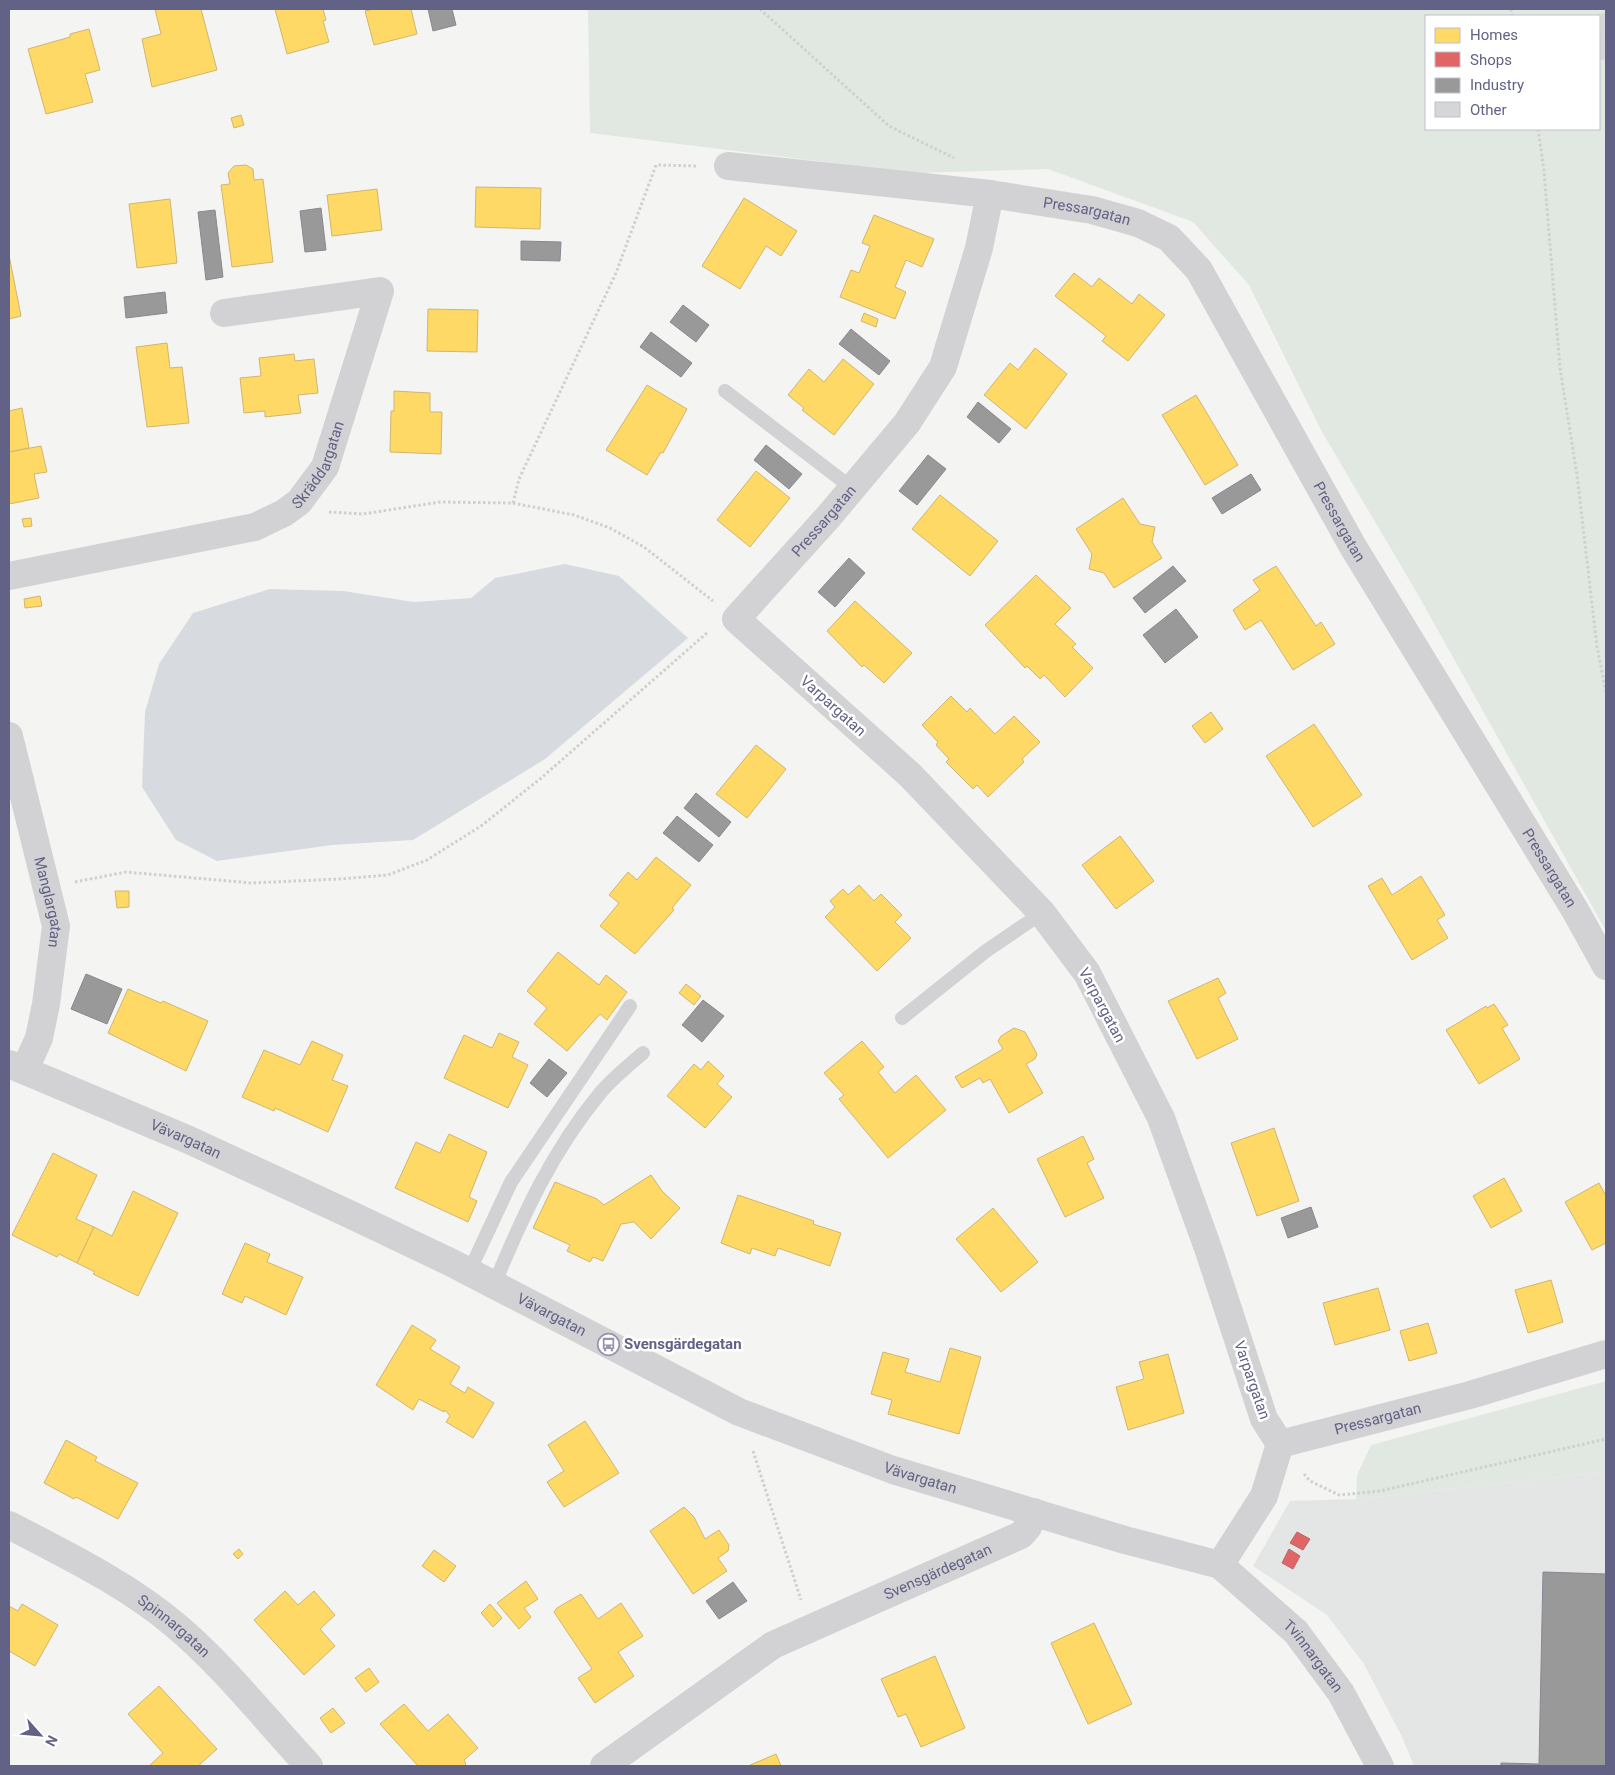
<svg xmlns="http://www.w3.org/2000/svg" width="1615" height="1775" font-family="Roboto,sans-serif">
<rect width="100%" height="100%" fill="#f4f5f3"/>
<polygon fill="#e4e5e5" points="1606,1472 1606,1766 1414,1766 1402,1737 1364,1664 1327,1615 1253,1566 1290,1501 1356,1499"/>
<g fill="#e1e8e2" fill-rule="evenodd">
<path d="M 588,9 L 1606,9 L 1606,931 L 1417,593 L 1322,432 L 1249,285 L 1193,222 L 1048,169 L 915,173 L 590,133 ZM 1426,16 L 1599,16 L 1599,129 L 1426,129 Z"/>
<polygon points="1606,1381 1606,1472 1356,1499 1357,1475 1371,1445"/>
</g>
<polygon fill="#d7dadf" points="565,564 619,576 688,638 545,759 413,840 332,845 217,861 176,840 142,787 145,712 159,664 193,613 270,589 343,591 414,602 471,598 495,578"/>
<g fill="#ffd966" stroke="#d0b570">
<polygon points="155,9 201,9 217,70 152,87 142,39 161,34"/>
<polygon points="275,9 323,9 326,20 323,21 329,42 287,54"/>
<polygon points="374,9 411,9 417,34 374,45 365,11"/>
<polygon points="89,29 100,70 85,74 93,102 46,114 28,49 70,37 70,34"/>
<polygon points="241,115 244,125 234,128 231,118"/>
<polygon points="246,165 253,169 254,180 263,179 273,262 232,267 221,185 230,184 228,173 234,166"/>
<polygon points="476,187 541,188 540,229 475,227"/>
<polygon points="377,189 382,230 332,236 327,195"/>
<polygon points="744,198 797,231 781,256 766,246 740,289 702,266"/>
<polygon points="170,199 177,263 137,268 129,204"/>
<polygon points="874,215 934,239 922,267 906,260 895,287 906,292 895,319 840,297 851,270 859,273 870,246 862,243"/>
<polygon points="9,255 21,316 9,319"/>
<polygon points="1074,273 1092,287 1099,278 1132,304 1139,294 1165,315 1128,361 1102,341 1106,336 1055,296"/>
<polygon points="428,309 478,310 477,352 427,351"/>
<polygon points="864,313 878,319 876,327 861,321"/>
<polygon points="167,343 170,368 182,367 189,423 147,427 136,347"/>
<polygon points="1035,348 1067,374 1026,429 984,395 1010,363 1018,370"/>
<polygon points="294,354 295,361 314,359 318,393 298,395 301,413 265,417 265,411 244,413 240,378 261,376 259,358"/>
<polygon points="843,359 874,384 834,435 802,410 804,408 788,395 809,369 824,382"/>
<polygon points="647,385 687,409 663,453 661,452 647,475 606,450"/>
<polygon points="394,391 430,393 430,412 442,412 441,454 390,452 391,411 394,411"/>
<polygon points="1196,395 1238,465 1205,485 1162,415"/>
<polygon points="22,408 29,448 9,452 9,411"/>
<polygon points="41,446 47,472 34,474 39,498 9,504 9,452"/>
<polygon points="756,471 790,498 750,547 717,520"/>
<polygon points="940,495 998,541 970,576 912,529"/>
<polygon points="1123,498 1140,524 1155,527 1152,542 1162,558 1114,588 1104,573 1089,569 1092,554 1076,529"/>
<polygon points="31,518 32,526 24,527 22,519"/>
<polygon points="1276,566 1316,626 1321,622 1335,644 1293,670 1261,620 1245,630 1233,610 1260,590 1253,580"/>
<polygon points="1036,575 1071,608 1055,624 1076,644 1072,647 1093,668 1065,697 1044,675 1040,679 1027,666 1025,668 985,625"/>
<polygon points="40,596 42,606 25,608 24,599"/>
<polygon points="855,601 912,653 884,683 864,665 862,667 827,631"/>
<polygon points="951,696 967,712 970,708 995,734 1014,716 1040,742 1022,759 1024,762 988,797 977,785 973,789 946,762 949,759 936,745 938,742 922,725"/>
<polygon points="1211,712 1223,729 1205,743 1192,726"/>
<polygon points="1314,724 1362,795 1313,827 1266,756"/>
<polygon points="756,745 786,769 747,818 716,794"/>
<polygon points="1120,836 1154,881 1116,909 1082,865"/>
<polygon points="656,857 691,885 672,908 674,910 635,954 600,926 619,903 609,895 628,872 637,880"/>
<polygon points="1421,876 1445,915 1437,920 1448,938 1412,960 1368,886 1382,878 1392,895"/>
<polygon points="859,885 874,901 881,894 902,915 895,922 911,938 877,971 825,917 835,907 830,901 843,889 848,895"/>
<polygon points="115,891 129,891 129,907 117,908"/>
<polygon points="558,952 599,985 606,975 627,992 607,1020 600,1014 567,1051 534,1024 547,1008 527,991"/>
<polygon points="1218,978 1226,993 1218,998 1238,1039 1197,1059 1168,1001"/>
<polygon points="686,984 701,996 694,1005 679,993"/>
<polygon points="128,989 161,1003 163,1001 208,1021 186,1071 108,1033"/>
<polygon points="1494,1004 1508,1025 1502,1028 1520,1059 1479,1084 1446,1030 1486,1006 1487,1008"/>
<polygon points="1014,1028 1025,1032 1037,1054 1035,1059 1026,1064 1043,1093 1009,1113 990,1079 983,1083 980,1078 962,1088 955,1077 1003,1049 998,1041 1001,1036"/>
<polygon points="499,1033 519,1042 512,1057 528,1065 508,1108 444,1078 464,1035 492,1048"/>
<polygon points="312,1041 343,1055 332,1080 348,1086 328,1132 275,1108 274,1111 242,1097 264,1050 300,1065"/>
<polygon points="862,1041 884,1067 878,1072 895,1093 916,1075 946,1110 888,1158 839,1099 844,1095 824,1073"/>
<polygon points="708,1061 724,1076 717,1084 732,1097 705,1128 667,1096 694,1064 701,1070"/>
<polygon points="1274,1128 1299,1201 1257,1216 1231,1143"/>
<polygon points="449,1134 487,1152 469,1197 477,1201 468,1222 395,1188 416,1142 440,1153"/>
<polygon points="1083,1136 1094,1159 1087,1163 1104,1198 1065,1217 1037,1159"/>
<polygon points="53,1153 97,1175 76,1219 94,1227 77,1263 59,1254 57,1257 12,1235"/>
<polygon points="651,1175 662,1191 680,1208 651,1239 634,1222 621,1224 603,1261 593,1257 590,1262 567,1251 570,1245 533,1228 555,1182 597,1199 604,1205"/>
<polygon points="1504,1178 1522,1211 1491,1228 1473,1196"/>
<polygon points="1599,1183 1606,1196 1606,1243 1592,1250 1565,1202"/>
<polygon points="133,1191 178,1213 138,1296 93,1274 95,1272 77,1263 94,1227 112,1236"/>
<polygon points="738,1195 814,1221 813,1224 841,1233 830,1266 778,1248 775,1256 752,1248 750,1254 721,1243"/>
<polygon points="993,1208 1038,1262 1001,1292 956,1239"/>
<polygon points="245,1243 270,1254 267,1262 303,1277 286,1315 245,1296 242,1303 222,1294"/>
<polygon points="1551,1280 1563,1322 1528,1333 1515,1290"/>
<polygon points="1378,1288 1390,1330 1335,1345 1323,1303"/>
<polygon points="1428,1323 1437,1353 1409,1361 1400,1331"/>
<polygon points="412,1325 436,1340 430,1349 460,1367 450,1384 465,1393 468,1387 494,1403 473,1438 446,1422 450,1416 445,1410 444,1412 419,1399 413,1410 376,1385"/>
<polygon points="950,1348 981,1357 959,1434 888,1414 892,1400 871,1394 883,1352 909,1359 905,1372 940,1382"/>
<polygon points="1168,1354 1184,1413 1128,1430 1116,1387 1144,1379 1139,1362"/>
<polygon points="585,1421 619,1473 564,1507 547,1482 564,1471 548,1445"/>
<polygon points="66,1440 97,1457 95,1461 138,1483 118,1519 76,1497 74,1499 44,1483"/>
<polygon points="684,1507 694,1517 705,1539 719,1530 729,1545 728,1551 718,1558 727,1571 693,1594 650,1531"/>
<polygon points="239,1549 243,1554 238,1559 233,1554"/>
<polygon points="434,1550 456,1566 444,1582 422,1566"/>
<polygon points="526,1581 538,1599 524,1608 531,1617 519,1629 497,1603"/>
<polygon points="285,1591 298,1605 314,1591 335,1615 320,1629 335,1646 304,1675 254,1620"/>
<polygon points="581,1594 598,1619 621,1603 643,1636 618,1652 634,1676 595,1703 578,1678 592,1669 554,1612 557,1608"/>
<polygon points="22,1604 58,1625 35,1666 9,1651 9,1606 18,1611"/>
<polygon points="490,1604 502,1618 493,1627 481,1613"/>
<polygon points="1094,1623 1132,1704 1088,1724 1051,1643"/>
<polygon points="935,1656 965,1728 921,1747 906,1714 898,1717 881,1679"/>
<polygon points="369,1668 379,1682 366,1692 355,1678"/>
<polygon points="159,1686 217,1749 198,1766 149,1766 163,1753 128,1714"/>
<polygon points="404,1704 428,1731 448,1714 478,1748 464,1760 466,1764 464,1766 418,1766 380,1724"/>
<polygon points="333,1708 345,1723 331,1733 320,1718"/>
<polygon points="776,1754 781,1766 748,1766"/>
</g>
<g fill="#e06666" stroke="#ba6570">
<polygon points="1297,1532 1310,1539 1303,1550 1290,1543"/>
<polygon points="1289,1549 1300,1556 1293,1569 1282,1563"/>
</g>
<g fill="#999" stroke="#888893">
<polygon points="428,9 452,9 456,25 433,31"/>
<polygon points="321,208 326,250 305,252 300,211"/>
<polygon points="215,210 223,277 206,280 198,212"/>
<polygon points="521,241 561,242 560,261 521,260"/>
<polygon points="165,292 167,313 126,318 124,297"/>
<polygon points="683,305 709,325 696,342 670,322"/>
<polygon points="851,329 890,361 879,375 839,344"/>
<polygon points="651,332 692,363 681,377 640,347"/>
<polygon points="978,402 1011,429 999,443 967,417"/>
<polygon points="766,445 802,474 789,489 754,460"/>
<polygon points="928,455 946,469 917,505 899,491"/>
<polygon points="1251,474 1261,490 1222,514 1212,498"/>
<polygon points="849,558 865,573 835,607 818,592"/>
<polygon points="1173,566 1186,581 1145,613 1133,598"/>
<polygon points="1176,609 1198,637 1165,663 1143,635"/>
<polygon points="696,793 731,822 719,837 684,808"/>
<polygon points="677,816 713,845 699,862 663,833"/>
<polygon points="86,974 122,989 107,1024 71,1009"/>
<polygon points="703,1000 724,1016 702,1042 682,1025"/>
<polygon points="549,1059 567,1073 547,1097 530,1083"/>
<polygon points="1311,1207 1318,1227 1288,1238 1281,1218"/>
<polygon points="1543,1572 1606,1574 1606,1766 1501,1766 1501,1763 1539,1764"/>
<polygon points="733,1582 747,1601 719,1619 706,1601"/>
</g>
<polygon fill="#d5d6d7" stroke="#e4e4e2" points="1601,12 1606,13 1606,60 1599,60"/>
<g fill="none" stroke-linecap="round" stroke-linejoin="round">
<g stroke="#cfcfcf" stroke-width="3" stroke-dasharray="2.5 2.5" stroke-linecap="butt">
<polyline points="760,9 889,126 954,158"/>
<polyline points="1511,9 1513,16"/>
<polyline points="1538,129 1544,171 1560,368 1577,475 1597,647 1606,692"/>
<polyline points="513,503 519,479 616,273 656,165 698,166"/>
<polyline points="329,512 363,514 440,502 513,503 574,515 610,528 644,547 713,601"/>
<polyline points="75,882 126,872 252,883 339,879 388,875 427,860 481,826 540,779 708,632"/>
<polyline points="753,1451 801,1600"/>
<polyline points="1304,1474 1310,1481 1339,1495 1380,1491 1606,1439"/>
</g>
<g stroke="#d2d2d4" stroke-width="14">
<polyline points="725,391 852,488"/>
<polyline points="902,1018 986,951 1042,913"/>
<polyline points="469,1272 511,1182 630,1006"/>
<path d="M 494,1285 C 523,1215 552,1151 601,1092 C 613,1078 629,1065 643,1053"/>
</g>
<g stroke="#d2d2d4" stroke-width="28">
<polyline points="728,166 990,194"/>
<path id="s1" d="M 9,576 L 255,527 L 284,513 L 299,502 L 325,467 L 380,291 L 224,313"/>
<path id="s2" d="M 9,736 L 56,926 L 46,1004 L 39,1038 L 25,1069"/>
<path id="s3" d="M 9,1064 L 189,1140 L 347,1213 L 452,1263 L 739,1412 L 893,1470 L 1125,1540 L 1220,1565 L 1296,1632 L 1341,1693 L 1380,1766"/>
<path id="s4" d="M 1280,1444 L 1264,1419 L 1209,1251 L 1161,1118 L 1087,973 L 1042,913 L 910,775 L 736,619 L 829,516 L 907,423 L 943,367 L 979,248 L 990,194 L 1092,210 L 1138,223 L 1169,238 L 1199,270 L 1352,545 L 1575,910 L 1606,966"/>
<path id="s5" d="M 1280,1444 L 1470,1395 L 1606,1354"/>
<path id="s6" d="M 9,1525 C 66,1555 125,1583 175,1625 C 222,1664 267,1721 309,1766"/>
<polyline points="1220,1565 1264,1496 1280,1444"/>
<path id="s7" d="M 604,1766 L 773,1645 L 1021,1535 L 1028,1527 L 1034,1512"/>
</g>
</g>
<defs>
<symbol id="bus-ring" viewBox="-11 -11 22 22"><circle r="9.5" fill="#fff" stroke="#9595ac" stroke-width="1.5"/><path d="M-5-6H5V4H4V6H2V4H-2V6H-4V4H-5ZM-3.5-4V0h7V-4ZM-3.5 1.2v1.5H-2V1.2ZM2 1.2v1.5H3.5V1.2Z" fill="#9595ac"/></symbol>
</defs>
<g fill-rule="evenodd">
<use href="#bus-ring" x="596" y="1332" width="25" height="25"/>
</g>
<g text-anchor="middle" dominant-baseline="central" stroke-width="5" stroke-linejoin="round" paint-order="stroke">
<g font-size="15" fill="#626286" stroke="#fff">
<text stroke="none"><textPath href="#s4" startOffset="1615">Pressargatan</textPath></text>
<text stroke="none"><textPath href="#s1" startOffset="344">Skräddargatan</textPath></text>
<text stroke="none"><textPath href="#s4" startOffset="1142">Pressargatan</textPath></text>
<text stroke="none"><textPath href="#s4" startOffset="2034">Pressargatan</textPath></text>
<text transform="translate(833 706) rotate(42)">Varpargatan</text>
<text stroke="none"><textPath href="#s4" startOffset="2439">Pressargatan</textPath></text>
<text stroke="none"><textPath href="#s2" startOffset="171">Manglargatan</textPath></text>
<text transform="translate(1102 1005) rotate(62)">Varpargatan</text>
<text stroke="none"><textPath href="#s3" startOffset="192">Vävargatan</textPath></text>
<text stroke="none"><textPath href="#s3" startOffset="598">Vävargatan</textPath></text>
<text transform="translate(1252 1380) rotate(71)">Varpargatan</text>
<text stroke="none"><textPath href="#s5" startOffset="101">Pressargatan</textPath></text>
<text stroke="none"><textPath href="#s3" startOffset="1002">Vävargatan</textPath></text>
<text stroke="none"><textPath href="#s7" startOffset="388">Svensgärdegatan</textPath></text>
<text stroke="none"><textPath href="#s6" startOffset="194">Spinnargatan</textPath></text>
<text stroke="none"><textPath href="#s3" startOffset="1445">Tvinnargatan</textPath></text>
</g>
<g font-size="15" font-weight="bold" fill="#626286" stroke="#fff" text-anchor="start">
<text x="624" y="1344">Svensgärdegatan</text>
</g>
</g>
<rect width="1615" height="1775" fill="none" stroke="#626286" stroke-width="20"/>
<rect x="1425" y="15" width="175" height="115" fill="#ffffff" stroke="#c0c0cf"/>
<rect x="1435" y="28" width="25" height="15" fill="#ffd966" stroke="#c0c0cf"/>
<text x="1470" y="40" font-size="15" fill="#626286">Homes</text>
<rect x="1435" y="52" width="25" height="15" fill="#e06666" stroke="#c0c0cf"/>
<text x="1470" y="65" font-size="15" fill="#626286">Shops</text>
<rect x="1435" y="78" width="25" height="15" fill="#999999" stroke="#c0c0cf"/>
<text x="1470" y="90" font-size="15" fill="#626286">Industry</text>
<rect x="1435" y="102" width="25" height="15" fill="#d5d6d7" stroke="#c0c0cf"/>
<text x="1470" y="115" font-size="15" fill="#626286">Other</text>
<g transform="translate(40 1735) rotate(117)" stroke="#ffffff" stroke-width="4" paint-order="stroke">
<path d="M0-4L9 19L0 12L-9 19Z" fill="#626286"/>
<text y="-8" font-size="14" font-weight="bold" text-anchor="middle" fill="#626286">N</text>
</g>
</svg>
